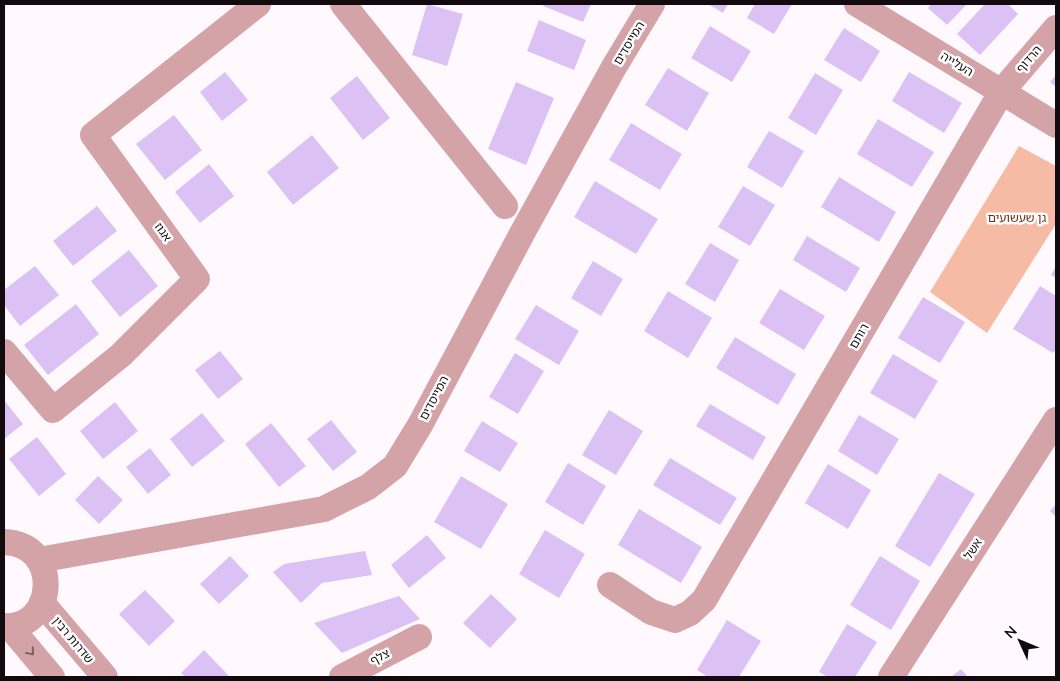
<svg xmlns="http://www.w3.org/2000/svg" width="1060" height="681" font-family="'Nunito Sans','Noto Sans Hebrew',sans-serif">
<rect width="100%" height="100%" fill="#fff9fd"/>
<polygon fill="#f6bba4" points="1019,146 1056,166 1056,224 987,333 930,292"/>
<g fill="#dcc1f5">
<polygon points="427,4 463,14 447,66 412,55"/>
<polygon points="544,4 591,4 583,22 543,6"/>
<polygon points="708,4 728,4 723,13"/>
<polygon points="755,4 792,4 774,34 747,18"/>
<polygon points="931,4 967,4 947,25 928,8"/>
<polygon points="985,4 1008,4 1018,14 980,55 957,34"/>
<polygon points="539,20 586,40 574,70 527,51"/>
<polygon points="710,26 751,51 732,82 691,58"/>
<polygon points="844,28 880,51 861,82 824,60"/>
<polygon points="668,68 709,93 687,131 645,105"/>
<polygon points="225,72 248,100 222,121 200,92"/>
<polygon points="909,72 962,103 944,133 892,101"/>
<polygon points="815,73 843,90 816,135 788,118"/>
<polygon points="1056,75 1056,87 1050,82"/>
<polygon points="357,76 390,118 363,140 330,98"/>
<polygon points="516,82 554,98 526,165 488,149"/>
<polygon points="174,115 202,150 165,180 136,144"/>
<polygon points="878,119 934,152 912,187 857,154"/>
<polygon points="631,123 682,154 660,190 609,160"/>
<polygon points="769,131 804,151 782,188 747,167"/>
<polygon points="312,135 339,168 293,205 267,172"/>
<polygon points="209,164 234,196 200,223 175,192"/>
<polygon points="839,177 896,212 879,242 821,207"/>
<polygon points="595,181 658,219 636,254 574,217"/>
<polygon points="743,186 775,205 750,246 718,227"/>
<polygon points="97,206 117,231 73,266 53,241"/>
<polygon points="807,236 860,268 846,292 793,260"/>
<polygon points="710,243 739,260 715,302 685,284"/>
<polygon points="129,250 158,286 120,317 91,281"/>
<polygon points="593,261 623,279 601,316 571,298"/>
<polygon points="35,266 59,295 20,326 4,305 4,290"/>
<polygon points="1056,266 1056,278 1051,275"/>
<polygon points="1040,286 1056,296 1056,349 1053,353 1013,329"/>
<polygon points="780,289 825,316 804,350 759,323"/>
<polygon points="668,291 712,318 688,358 644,331"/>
<polygon points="923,297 965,322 940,363 898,338"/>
<polygon points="76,304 99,334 48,375 24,345"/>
<polygon points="536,305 579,331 559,365 515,339"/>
<polygon points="735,337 796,374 778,405 716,368"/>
<polygon points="220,351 243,379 218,399 195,370"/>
<polygon points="515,353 544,371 518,414 489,397"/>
<polygon points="893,354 938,381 915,419 870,393"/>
<polygon points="4,400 23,424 4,439"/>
<polygon points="115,402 138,431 103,459 80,431"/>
<polygon points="710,404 766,437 753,460 696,426"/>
<polygon points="609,410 643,431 616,475 582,455"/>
<polygon points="202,413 225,441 192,467 170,439"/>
<polygon points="859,415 899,439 877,475 838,451"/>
<polygon points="331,420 357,452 333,471 307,439"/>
<polygon points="482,421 518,443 500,472 464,451"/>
<polygon points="271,423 306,466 279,487 245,444"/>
<polygon points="37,437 66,474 39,496 9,459"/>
<polygon points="150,448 171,475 148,494 126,467"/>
<polygon points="670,458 737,498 720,525 653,485"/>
<polygon points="568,463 606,486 583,525 545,502"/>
<polygon points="828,464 871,490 848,529 805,503"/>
<polygon points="939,473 975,494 930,567 895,546"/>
<polygon points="98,476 123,500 99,524 75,500"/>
<polygon points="461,476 508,504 481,549 434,522"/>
<polygon points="1056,504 1056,517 1050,511"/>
<polygon points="639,509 702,547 681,583 618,545"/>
<polygon points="545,530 585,554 559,598 519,574"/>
<polygon points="427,535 446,558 409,588 391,565"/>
<polygon points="365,551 372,575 322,583 301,603 273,572 284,564"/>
<polygon points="230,556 249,576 219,604 200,584"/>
<polygon points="880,556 920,581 891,630 850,605"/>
<polygon points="145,590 175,621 149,646 119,614"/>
<polygon points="491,594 517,619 490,648 463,623"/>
<polygon points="399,596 420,619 342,653 314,623"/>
<polygon points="727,620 761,641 739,677 708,677 697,670"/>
<polygon points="847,624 877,642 855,677 828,677 819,672"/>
<polygon points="204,650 230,677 185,677 181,673"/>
<polygon points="961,669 968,677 951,677"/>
</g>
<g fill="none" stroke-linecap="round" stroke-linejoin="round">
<g stroke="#d3a3a8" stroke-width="26">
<polyline points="343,4 505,206"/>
<polyline points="857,4 1056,125"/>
<polyline points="4,352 53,410 121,355 197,279 93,135 258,4"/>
<path d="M 4,542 C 63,544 56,630 4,626"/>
<polyline points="39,560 324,509 368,487 395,466 420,425 525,228 614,67 652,4"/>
<polyline points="610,585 651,612 675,620 690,613 704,600 1002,91 1056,28"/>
<polyline points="42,603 105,677"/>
<polyline points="10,627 52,677"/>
<polyline points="342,677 419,637"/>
<polyline points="891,677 1056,420"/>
</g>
</g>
<defs><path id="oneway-chevron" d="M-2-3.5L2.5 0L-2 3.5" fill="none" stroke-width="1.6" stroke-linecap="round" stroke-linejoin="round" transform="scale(1.25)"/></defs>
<use stroke="#7c5e63" href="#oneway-chevron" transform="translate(31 652) rotate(50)"/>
<g text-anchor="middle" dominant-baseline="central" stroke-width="5" stroke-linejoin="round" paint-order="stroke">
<g font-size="12" fill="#120a0f" stroke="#fff">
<text transform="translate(629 43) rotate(-59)">המייסדים</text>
<text transform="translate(1029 59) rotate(-49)">הרדוף</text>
<text transform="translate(957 64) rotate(31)">העלייה</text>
<text transform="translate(163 232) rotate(54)">אגוז</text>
<text transform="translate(859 336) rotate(-60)">רותם</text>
<text transform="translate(434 398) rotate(-62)">המייסדים</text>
<text transform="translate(973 549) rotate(-57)">אשל</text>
<text transform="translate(73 640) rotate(50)">שדרות רבין</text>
<text transform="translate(380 657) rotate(-28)">צלף</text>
</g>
<g font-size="12" fill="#6d3015" stroke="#fff">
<text x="1017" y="218">גן שעשועים</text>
</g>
</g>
<rect width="1060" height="681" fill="none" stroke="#120a0f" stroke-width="10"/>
<g transform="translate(1020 641) rotate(314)" stroke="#ffffff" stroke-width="4" paint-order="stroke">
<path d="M0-4L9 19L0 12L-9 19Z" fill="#120a0f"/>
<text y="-8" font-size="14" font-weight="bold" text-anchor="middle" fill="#120a0f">N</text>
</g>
</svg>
